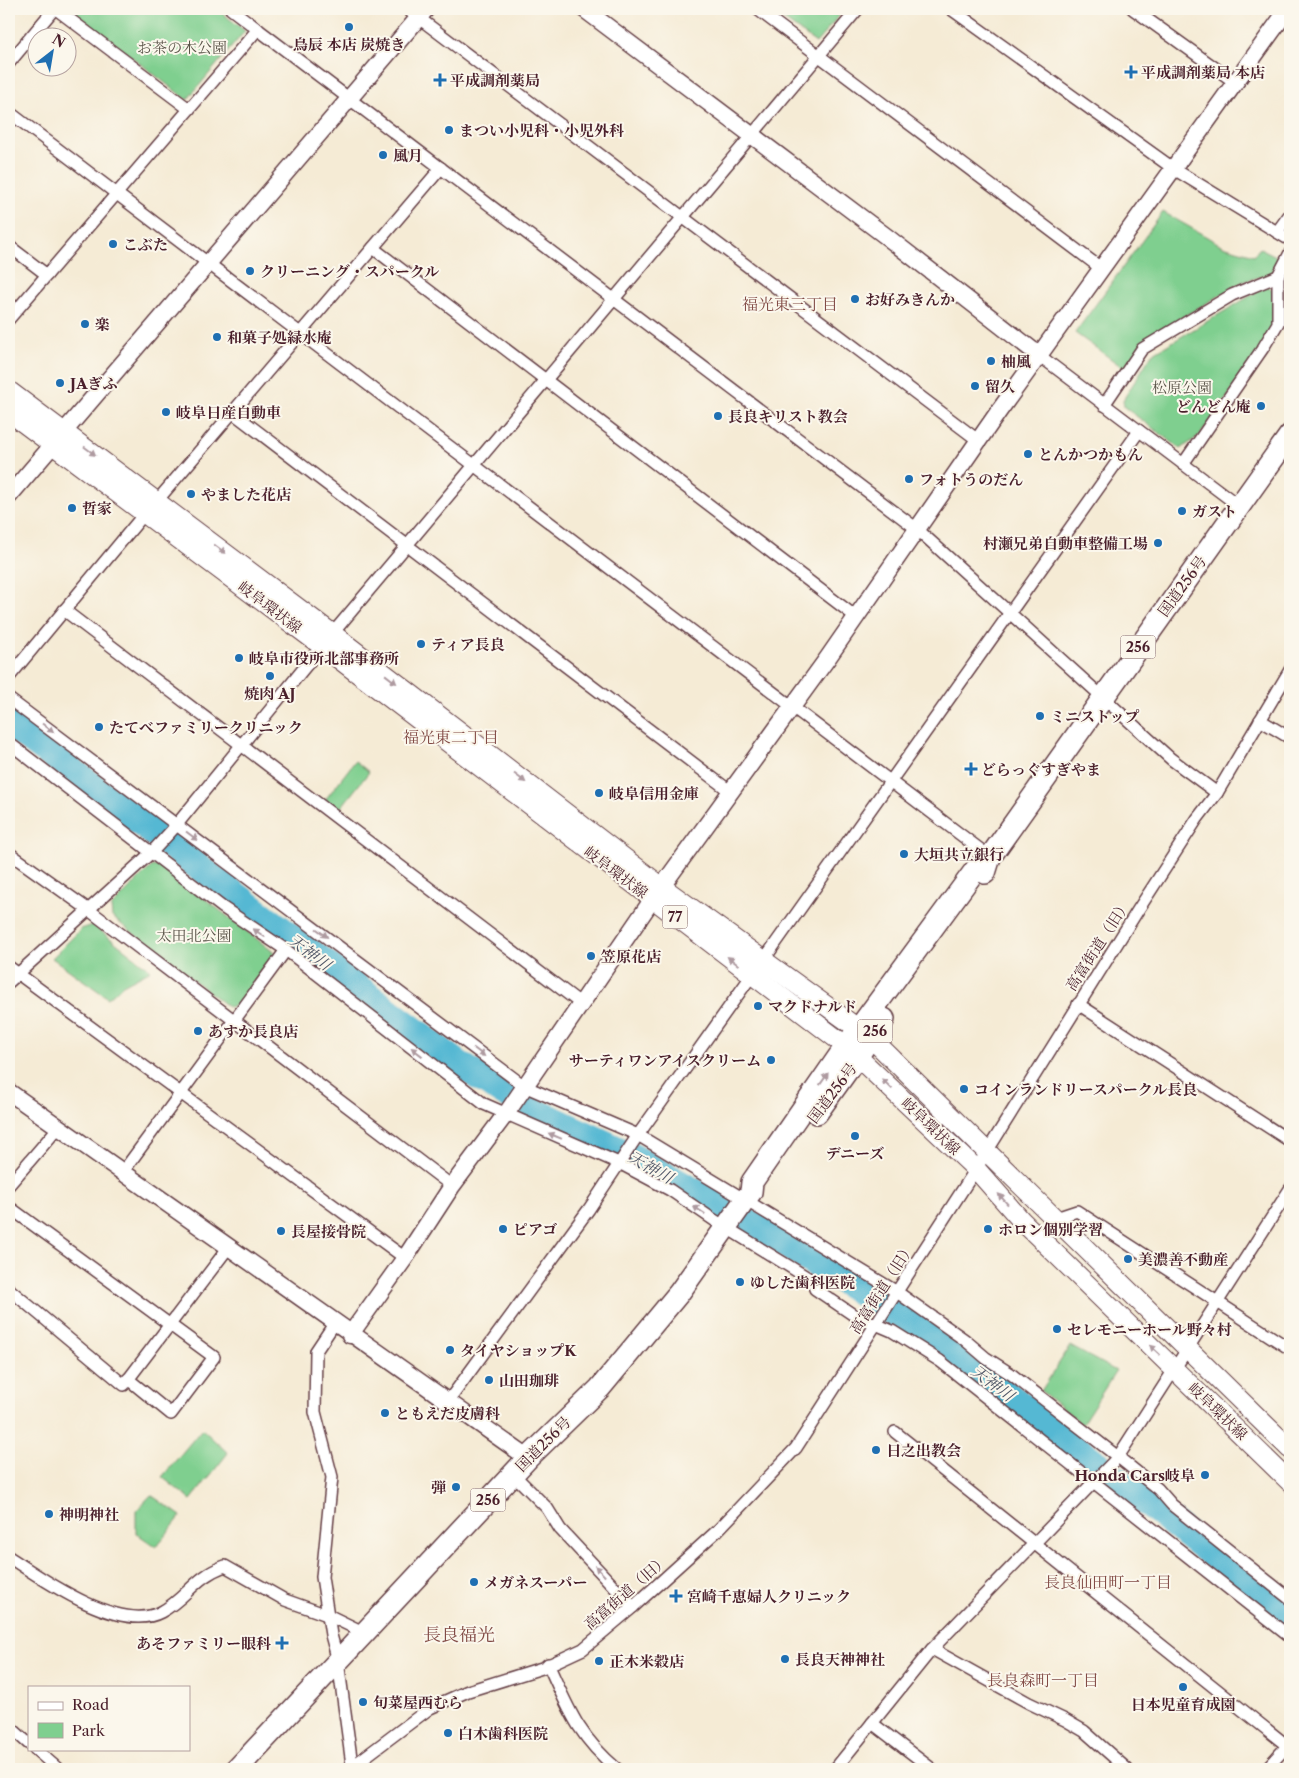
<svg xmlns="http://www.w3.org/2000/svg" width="1299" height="1778" font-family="'Libre Caslon Text','Noto Serif JP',serif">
<rect width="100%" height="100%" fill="#fbf7ec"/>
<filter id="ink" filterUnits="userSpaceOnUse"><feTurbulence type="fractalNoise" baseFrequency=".02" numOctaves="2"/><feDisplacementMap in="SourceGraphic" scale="10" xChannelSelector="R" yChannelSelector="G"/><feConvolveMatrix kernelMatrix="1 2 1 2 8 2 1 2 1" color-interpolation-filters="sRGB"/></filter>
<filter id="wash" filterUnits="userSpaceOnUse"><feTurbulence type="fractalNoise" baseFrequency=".0096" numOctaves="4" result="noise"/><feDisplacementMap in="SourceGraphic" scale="20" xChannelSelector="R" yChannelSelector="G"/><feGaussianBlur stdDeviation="1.12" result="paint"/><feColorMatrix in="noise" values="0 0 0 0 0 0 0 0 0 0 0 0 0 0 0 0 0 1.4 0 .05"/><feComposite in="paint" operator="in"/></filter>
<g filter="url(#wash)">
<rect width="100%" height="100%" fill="#f5ebd5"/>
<g fill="#7fcf8f" stroke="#64775d">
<polygon points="70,9 217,9 245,31 187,100"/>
<polygon points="786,9 845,9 816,43 780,17"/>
<polygon points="1163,212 1223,246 1254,255 1260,248 1278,257 1272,273 1243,282 1145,339 1125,369 1075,333"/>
<polygon points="1267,286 1273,290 1275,331 1200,435 1181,449 1124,407 1123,400 1152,354"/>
<polygon points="355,761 369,772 339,810 325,800"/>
<polygon points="152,866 164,867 276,954 239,1005 228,1007 112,917 111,907"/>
<polygon points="93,925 151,970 123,985 108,998 52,958 81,929"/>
<polygon points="1070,1346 1116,1371 1082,1424 1041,1391"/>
<polygon points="202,1429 228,1453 191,1500 162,1477"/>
<polygon points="151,1495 181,1516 156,1547 136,1533 136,1511"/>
</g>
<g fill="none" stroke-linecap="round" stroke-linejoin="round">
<polyline stroke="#55b8d3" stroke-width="28" points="9,723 457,1063 530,1109 629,1155 760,1229 903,1319 988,1379 1290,1615"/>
</g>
</g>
<g filter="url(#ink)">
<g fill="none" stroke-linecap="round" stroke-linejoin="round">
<defs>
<g id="street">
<polyline points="56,9 189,109"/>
<polyline points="231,9 917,529 1171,759 1217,793"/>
<polyline points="407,9 979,441"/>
<polyline points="757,9 1102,269"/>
<polyline points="951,9 1174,169 1290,240"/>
<polyline points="1133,9 1236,83"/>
<polyline points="9,63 54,9"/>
<polyline points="9,112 990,857"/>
<polyline points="1277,232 1290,214"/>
<polyline points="9,246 47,275"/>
<polyline points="373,248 856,617"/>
<polyline points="9,319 258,29"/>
<polyline points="1040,356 1239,506"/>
<polyline points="1104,405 1142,349 1232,295 1278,276"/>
<polyline points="232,412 731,792"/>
<polyline points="1183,464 1263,348 1278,323 1278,276 1290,253"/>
<polyline points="156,502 441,168"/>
<polyline points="64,610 580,1003"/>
<polyline points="9,677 145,513"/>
<polyline points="9,699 524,1086 638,1135 897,1292 965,1340 986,1358 1011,1374 1118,1457 1158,1489 1172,1505 1290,1599"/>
<polyline points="1260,720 1290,738"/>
<polyline points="9,743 222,907 286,950 484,1104 621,1164 670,1190 714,1220 813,1281 815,1289 852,1314 892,1331 940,1361 1290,1637"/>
<polyline points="9,853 89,910 452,1186"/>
<polyline points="763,961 1139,431"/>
<polyline points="9,967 405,1258"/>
<polyline points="9,982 152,852 174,828 322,646 858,9"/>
<polyline points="1078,1004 1290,1141"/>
<polyline points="122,1173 286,950"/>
<polyline points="9,1185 58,1128"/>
<polyline points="9,1207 214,1357 171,1414 128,1379"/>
<polyline points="1056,1218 1077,1211 1290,1349"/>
<polyline points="9,1289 124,1385 228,1248"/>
<polyline points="334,1324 316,1351 315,1412 332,1477 322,1577 331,1635 338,1661 352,1765"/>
<polyline points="447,1403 589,1209 638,1135 752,975"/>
<polyline points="895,1432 1290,1748"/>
<polyline points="513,1474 547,1508 560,1529 633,1607"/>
<path d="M 9,1557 C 42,1579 120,1634 161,1612 C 187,1598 194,1577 225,1566 L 285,1600 L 330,1616 L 365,1633"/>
<polyline points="932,1649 1029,1703 1065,1720 1084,1731 1127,1769"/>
<path d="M 548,1664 C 569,1710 578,1736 617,1769"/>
<polyline points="872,1723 932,1769"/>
<polyline points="9,1726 29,1744"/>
<polyline points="35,1749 58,1769"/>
<polyline points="349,1769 430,1708 468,1691 542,1668 583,1649 633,1607 718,1530 796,1448 976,1169 1138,910 1197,819 1217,793 1290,670"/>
<polyline points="835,1769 932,1649 1118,1457 1290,1189"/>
<polyline points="1266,1769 1290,1743"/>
</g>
<g id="secondary">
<polyline points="584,9 887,237 1040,356"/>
<polyline points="9,496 426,9"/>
<polyline points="9,1092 528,1458"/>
<polyline points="350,1335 405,1258 452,1186 508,1111 652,900 827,659 999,411 1288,9"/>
</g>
<g id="primary">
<polyline points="9,391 334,635 662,887 871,1038 1290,1449"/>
<polyline points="9,412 322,646 846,1046 976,1169 1021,1220 1290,1482"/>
</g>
<g id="highway">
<polyline points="985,873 990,857 1290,435"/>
<polyline points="817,1113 884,1019"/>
<polyline points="237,1769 528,1458 600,1388 679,1293 745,1200 751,1192 752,1182 846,1046 976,869 988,861"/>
</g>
</defs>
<use href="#street" stroke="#643e44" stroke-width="14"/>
<use href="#secondary" stroke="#643e44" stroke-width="19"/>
<use href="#primary" stroke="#643e44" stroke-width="21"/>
<use href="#highway" stroke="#643e44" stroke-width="24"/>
<use href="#street" stroke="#fff" stroke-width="11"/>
<use href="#secondary" stroke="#fff" stroke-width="16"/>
<use href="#primary" stroke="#fff" stroke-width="19"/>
<use href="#highway" stroke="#fff" stroke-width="21"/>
</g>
<defs><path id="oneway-solid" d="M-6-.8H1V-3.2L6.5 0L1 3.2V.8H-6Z" transform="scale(1.25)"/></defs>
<g fill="#ae9aa0">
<use href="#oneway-solid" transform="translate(90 451) rotate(37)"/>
<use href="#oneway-solid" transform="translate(220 549) rotate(37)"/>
<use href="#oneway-solid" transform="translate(391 679) rotate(38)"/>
<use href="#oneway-solid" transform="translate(48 728) rotate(37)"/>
<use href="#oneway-solid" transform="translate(520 778) rotate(37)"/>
<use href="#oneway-solid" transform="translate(192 836) rotate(37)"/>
<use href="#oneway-solid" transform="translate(259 933) rotate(-145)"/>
<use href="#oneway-solid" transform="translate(322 933) rotate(37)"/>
<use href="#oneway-solid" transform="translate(733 961) rotate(-143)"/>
<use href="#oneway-solid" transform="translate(417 1052) rotate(-142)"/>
<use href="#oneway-solid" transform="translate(479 1052) rotate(37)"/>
<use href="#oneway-solid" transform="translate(824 1079) rotate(-55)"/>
<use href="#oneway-solid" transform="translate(887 1084) rotate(-136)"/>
<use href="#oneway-solid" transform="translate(555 1136) rotate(-157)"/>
<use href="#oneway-solid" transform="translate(1003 1199) rotate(-132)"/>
<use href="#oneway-solid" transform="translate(699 1210) rotate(-146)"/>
<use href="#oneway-solid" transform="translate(1155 1350) rotate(-137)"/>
<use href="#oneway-solid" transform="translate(600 1571) rotate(-133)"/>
</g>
</g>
<g fill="#1f6fb2" stroke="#fbf7ec" stroke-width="2">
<circle cx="349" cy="27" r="5"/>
<path d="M1128.5 64.5h5v5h5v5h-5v5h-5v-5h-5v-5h5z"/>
<path d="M437.5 72.5h5v5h5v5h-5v5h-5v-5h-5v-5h5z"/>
<circle cx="449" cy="130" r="5"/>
<circle cx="383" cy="155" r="5"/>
<circle cx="113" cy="244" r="5"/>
<circle cx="250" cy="271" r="5"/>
<circle cx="855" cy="299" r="5"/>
<circle cx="85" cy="324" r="5"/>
<circle cx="217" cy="337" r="5"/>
<circle cx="991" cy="361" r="5"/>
<circle cx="60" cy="383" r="5"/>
<circle cx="975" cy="386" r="5"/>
<circle cx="1261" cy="406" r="5"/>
<circle cx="166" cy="412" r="5"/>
<circle cx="718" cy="416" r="5"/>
<circle cx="1028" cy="454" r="5"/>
<circle cx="909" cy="479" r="5"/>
<circle cx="191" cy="494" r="5"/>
<circle cx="72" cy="508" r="5"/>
<circle cx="1182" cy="511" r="5"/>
<circle cx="1158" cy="543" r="5"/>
<circle cx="421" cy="644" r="5"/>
<circle cx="239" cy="658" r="5"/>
<circle cx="270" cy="676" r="5"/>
<circle cx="1040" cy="716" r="5"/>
<circle cx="99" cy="727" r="5"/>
<path d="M968.5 761.5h5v5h5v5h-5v5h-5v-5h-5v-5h5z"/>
<circle cx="599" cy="793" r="5"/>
<circle cx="904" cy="854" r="5"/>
<circle cx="591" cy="956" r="5"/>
<circle cx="758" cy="1006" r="5"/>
<circle cx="198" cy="1031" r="5"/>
<circle cx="771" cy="1060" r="5"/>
<circle cx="964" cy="1089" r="5"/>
<circle cx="855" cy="1136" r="5"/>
<circle cx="503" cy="1229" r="5"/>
<circle cx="988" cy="1229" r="5"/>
<circle cx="281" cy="1231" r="5"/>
<circle cx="1128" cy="1259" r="5"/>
<circle cx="740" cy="1282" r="5"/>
<circle cx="1057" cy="1329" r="5"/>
<circle cx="450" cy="1350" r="5"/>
<circle cx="489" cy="1380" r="5"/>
<circle cx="385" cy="1413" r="5"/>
<circle cx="876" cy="1450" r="5"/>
<circle cx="1205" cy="1475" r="5"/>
<circle cx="456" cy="1487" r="5"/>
<circle cx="49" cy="1514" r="5"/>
<circle cx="474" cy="1582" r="5"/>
<path d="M673.5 1588.5h5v5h5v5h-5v5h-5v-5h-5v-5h5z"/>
<path d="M279.5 1635.5h5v5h5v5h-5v5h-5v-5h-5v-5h5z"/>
<circle cx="785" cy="1659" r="5"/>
<circle cx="599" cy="1661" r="5"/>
<circle cx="1183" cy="1687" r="5"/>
<circle cx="363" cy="1702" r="5"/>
<circle cx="448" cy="1733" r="5"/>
</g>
<g text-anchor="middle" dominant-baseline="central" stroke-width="4" stroke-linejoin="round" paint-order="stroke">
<g fill="#fbf7ec" stroke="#7f6065" stroke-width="1">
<rect x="1120.5" y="635.5" width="35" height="23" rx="4"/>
<rect x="662.5" y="905.5" width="25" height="23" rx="4"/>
<rect x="857.5" y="1019.5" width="35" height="23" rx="4"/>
<rect x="470.5" y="1488.5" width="35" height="23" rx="4"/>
</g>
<g font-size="14" font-weight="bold" fill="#4a1f2b">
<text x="1138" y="647">256</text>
<text x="675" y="917">77</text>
<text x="875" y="1031">256</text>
<text x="488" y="1500">256</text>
</g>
<g font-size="15" font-weight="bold" fill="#4a1f2b" stroke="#fbf7ec" text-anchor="start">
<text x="349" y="44" text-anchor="middle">鳥辰 本店 炭焼き</text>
<text x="1141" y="72">平成調剤薬局 本店</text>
<text x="450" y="80">平成調剤薬局</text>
<text x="459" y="130">まつい小児科・小児外科</text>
<text x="393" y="155">風月</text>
<text x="123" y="244">こぶた</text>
<text x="260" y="271">クリーニング・スパークル</text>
<text x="865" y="299">お好みきんか</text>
<text x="95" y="324">楽</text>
<text x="227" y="337">和菓子処緑水庵</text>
<text x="1001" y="361">柚風</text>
<text x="70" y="383">JAぎふ</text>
<text x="985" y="386">留久</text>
<text x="1251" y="406" text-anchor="end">どんどん庵</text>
<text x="176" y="412">岐阜日産自動車</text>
<text x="728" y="416">長良キリスト教会</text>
<text x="1038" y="454">とんかつかもん</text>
<text x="919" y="479">フォトうのだん</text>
<text x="201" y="494">やました花店</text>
<text x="82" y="508">哲家</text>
<text x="1192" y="511">ガスト</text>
<text x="1148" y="543" text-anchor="end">村瀬兄弟自動車整備工場</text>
<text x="431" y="644">ティア長良</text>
<text x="249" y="658">岐阜市役所北部事務所</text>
<text x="270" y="693" text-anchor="middle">焼肉 AJ</text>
<text x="1050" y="716">ミニストップ</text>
<text x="109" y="727">たてべファミリークリニック</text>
<text x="981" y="769">どらっぐすぎやま</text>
<text x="609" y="793">岐阜信用金庫</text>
<text x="914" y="854">大垣共立銀行</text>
<text x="601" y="956">笠原花店</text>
<text x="768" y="1006">マクドナルド</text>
<text x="208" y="1031">あすか長良店</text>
<text x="761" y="1060" text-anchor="end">サーティワンアイスクリーム</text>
<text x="974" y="1089">コインランドリースパークル長良</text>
<text x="855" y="1153" text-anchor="middle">デニーズ</text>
<text x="513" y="1229">ピアゴ</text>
<text x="998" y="1229">ホロン個別学習</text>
<text x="291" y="1231">長屋接骨院</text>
<text x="1138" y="1259">美濃善不動産</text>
<text x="750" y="1282">ゆした歯科医院</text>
<text x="1067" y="1329">セレモニーホール野々村</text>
<text x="460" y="1350">タイヤショップK</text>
<text x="499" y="1380">山田珈琲</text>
<text x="395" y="1413">ともえだ皮膚科</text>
<text x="886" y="1450">日之出教会</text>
<text x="1195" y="1475" text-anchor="end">Honda Cars岐阜</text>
<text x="446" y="1487" text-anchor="end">弾</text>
<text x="59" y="1514">神明神社</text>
<text x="484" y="1582">メガネスーパー</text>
<text x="687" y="1596">宮崎千恵婦人クリニック</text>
<text x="271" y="1643" text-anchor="end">あそファミリー眼科</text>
<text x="795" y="1659">長良天神神社</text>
<text x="609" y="1661">正木米穀店</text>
<text x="373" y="1702">旬菜屋西むら</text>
<text x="1183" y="1704" text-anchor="middle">日本児童育成園</text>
<text x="458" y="1733">白木歯科医院</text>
</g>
<g font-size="15" fill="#5a5449" stroke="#fbf7ec">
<text x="182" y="47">お茶の木公園</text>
<text x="1182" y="387">松原公園</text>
<text x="194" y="935">太田北公園</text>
</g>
<g font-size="15" fill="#4a1f2b" stroke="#fbf7ec">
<text transform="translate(1182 586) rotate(-54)">国道256号</text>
<text transform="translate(270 607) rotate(37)">岐阜環状線</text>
<text transform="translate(616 872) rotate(37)">岐阜環状線</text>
<text transform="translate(1098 945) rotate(-57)">高富街道（旧）</text>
<text transform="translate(832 1093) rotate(-53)">国道256号</text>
<text transform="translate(931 1126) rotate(44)">岐阜環状線</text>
<text transform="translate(882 1288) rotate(-57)">高富街道（旧）</text>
<text transform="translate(1218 1411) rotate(44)">岐阜環状線</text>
<text transform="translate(543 1444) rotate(-45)">国道256号</text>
<text transform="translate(626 1592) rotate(-41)">高富街道（旧）</text>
</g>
<g font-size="16" fill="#824b46" stroke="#fbf7ec">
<text x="790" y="304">福光東三丁目</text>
<text x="451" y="737">福光東二丁目</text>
<text x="1108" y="1582">長良仙田町一丁目</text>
<text x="1043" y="1680">長良森町一丁目</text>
</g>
<g font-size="16" font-style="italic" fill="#4e5566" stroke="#fbf7ec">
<text transform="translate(310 952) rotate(37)">天神川</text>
<text transform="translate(651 1167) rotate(29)">天神川</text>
<text transform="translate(993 1383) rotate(37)">天神川</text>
</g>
<g font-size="18" fill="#824b46" stroke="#fbf7ec">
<text x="459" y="1635">長良福光</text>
</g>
</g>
<rect width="1299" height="1778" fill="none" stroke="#fbf7ec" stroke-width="30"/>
<rect x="28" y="1686" width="162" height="65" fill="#fbf7ec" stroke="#b4a19f"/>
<rect x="38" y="1702" width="25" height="8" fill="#ffffff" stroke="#b4a19f"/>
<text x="72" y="1710" font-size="15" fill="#4a1f2b">Road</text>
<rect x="38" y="1723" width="25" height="15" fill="#7fcf8f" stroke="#b4a19f"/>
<text x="72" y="1736" font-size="15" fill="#4a1f2b">Park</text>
<g transform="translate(52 52) rotate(31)"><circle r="24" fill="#fbf7ec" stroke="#b4a19f"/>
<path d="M0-4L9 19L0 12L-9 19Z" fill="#1f6fb2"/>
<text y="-8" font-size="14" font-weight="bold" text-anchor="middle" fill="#4a1f2b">N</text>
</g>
</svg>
